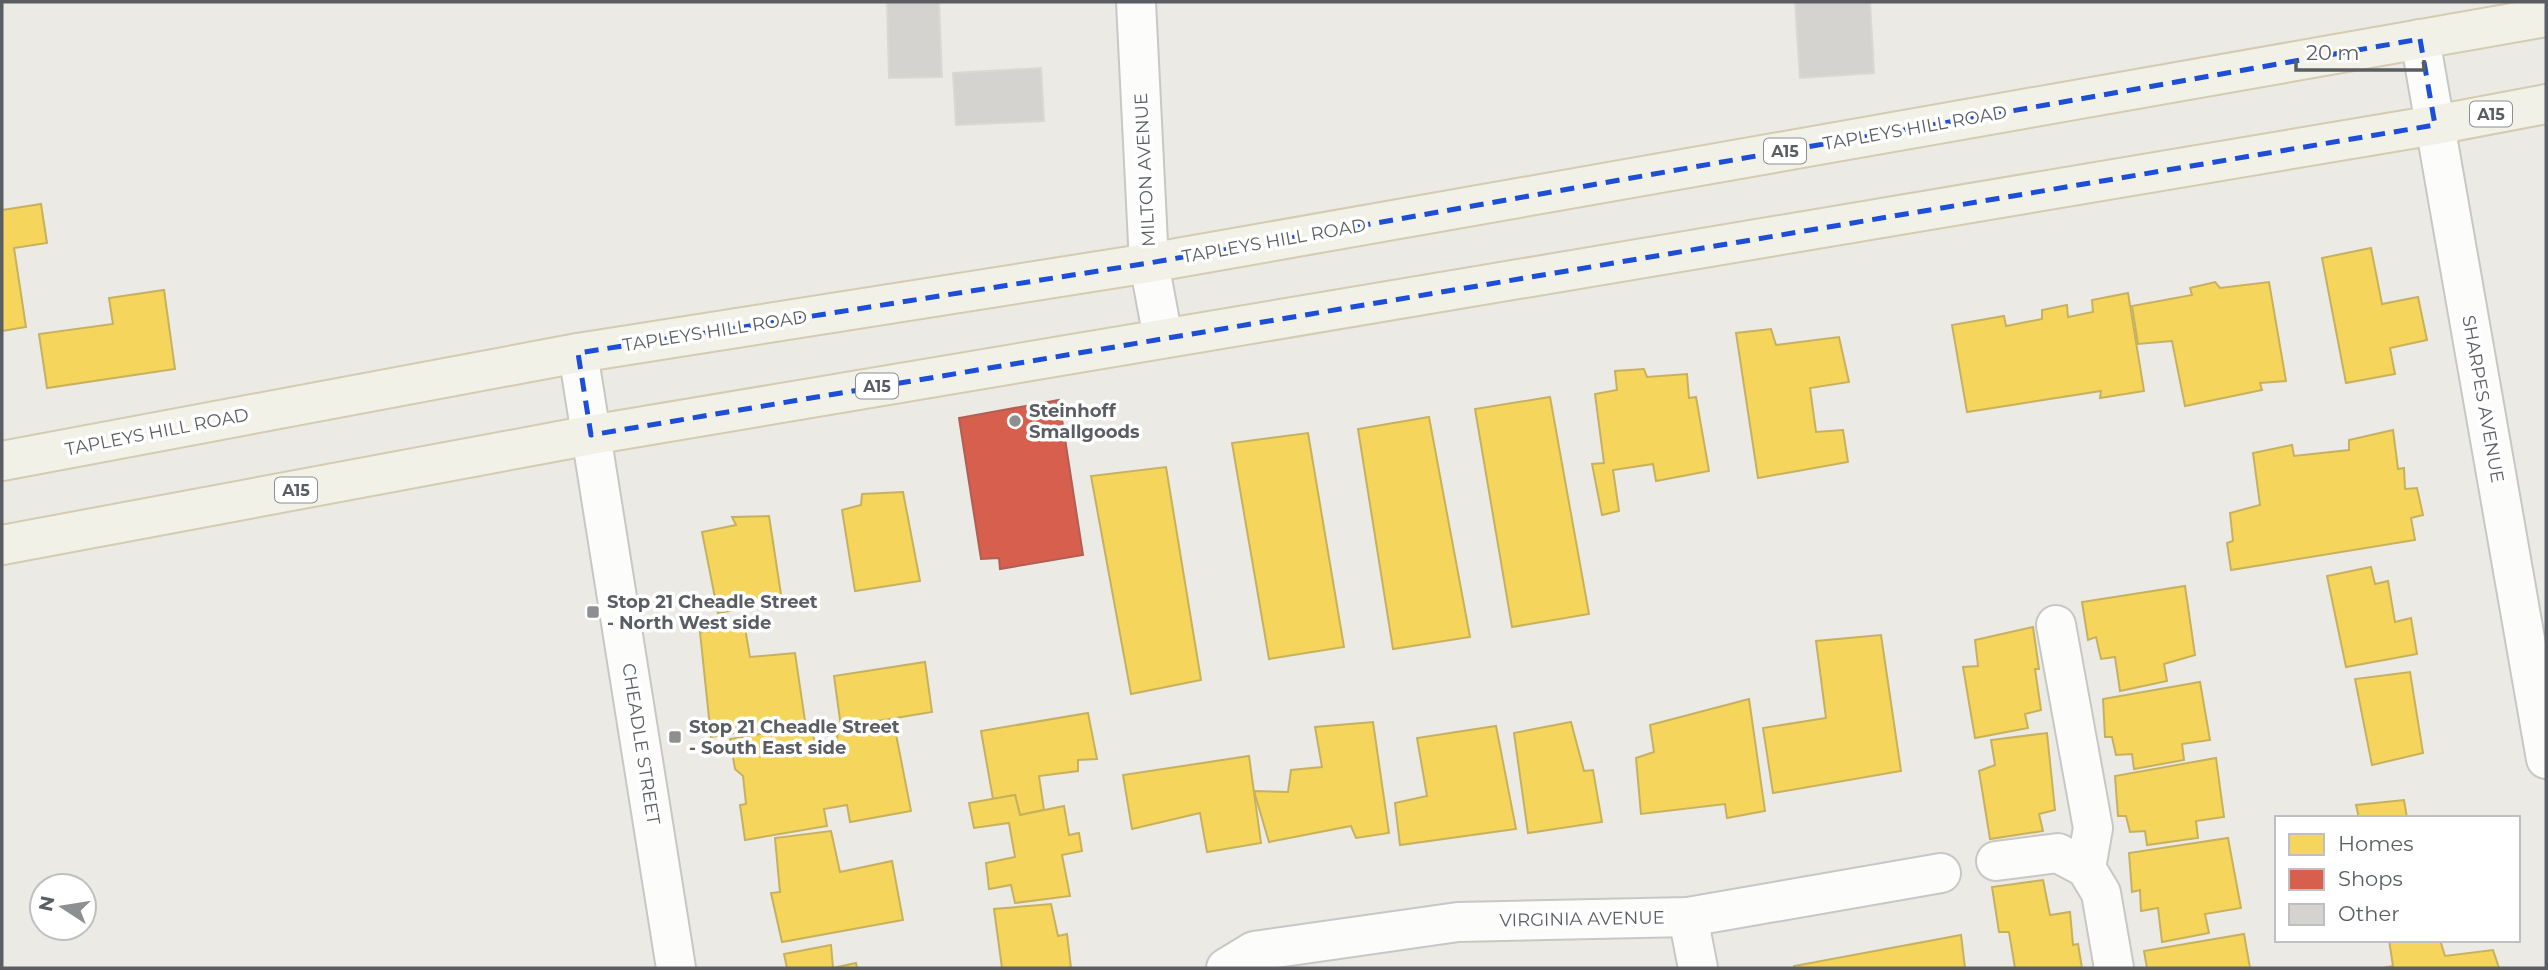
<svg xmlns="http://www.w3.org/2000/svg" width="2548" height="970" font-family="Montserrat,sans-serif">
<rect width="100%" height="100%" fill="#ebeae4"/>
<g fill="#f6d55c" stroke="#c7b15e" stroke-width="2">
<polygon points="41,204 47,243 14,248 26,327 2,331 2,210"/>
<polygon points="2371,248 2382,304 2418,297 2427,340 2390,348 2395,374 2346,383 2322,258"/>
<polygon points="2215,282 2220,288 2269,282 2286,381 2260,383 2262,390 2185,406 2172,341 2138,344 2132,306 2192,295 2190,288"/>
<polygon points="164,290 175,369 47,388 39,334 113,324 109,298"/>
<polygon points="2128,293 2144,391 2100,398 2101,391 1967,412 1952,325 2004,316 2006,326 2042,319 2042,310 2067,305 2068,317 2093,312 2092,300"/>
<polygon points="1771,329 1776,345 1839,337 1849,382 1810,388 1816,432 1843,430 1848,462 1758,478 1736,333"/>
<polygon points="1644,369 1647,377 1687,374 1689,398 1696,397 1709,471 1656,481 1653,464 1613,470 1619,511 1602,515 1592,464 1604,463 1595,394 1617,390 1615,371"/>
<polygon points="1550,397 1589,614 1512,627 1475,409"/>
<polygon points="1429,417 1470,637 1393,649 1358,429"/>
<polygon points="2393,430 2398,469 2404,468 2405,489 2417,488 2423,515 2411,518 2415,540 2231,570 2227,543 2233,541 2230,513 2260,505 2253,453 2292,445 2294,456 2349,450 2349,440"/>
<polygon points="1308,433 1344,647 1269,659 1232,443"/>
<polygon points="1166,467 1201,680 1131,694 1091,476"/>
<polygon points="903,492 920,581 855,591 842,510 861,505 862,494"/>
<polygon points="769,516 782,601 718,613 702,532 736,525 732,517"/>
<polygon points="2371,567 2375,584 2388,581 2395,622 2411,618 2417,654 2346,667 2327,576"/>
<polygon points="2185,586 2195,655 2164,664 2167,681 2120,691 2115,657 2101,659 2096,637 2088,640 2082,602"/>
<polygon points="2033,627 2039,669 2035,669 2041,710 2025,714 2028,728 1975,738 1963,667 1978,666 1975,640"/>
<polygon points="745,628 750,657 795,653 805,721 711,737 700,632"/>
<polygon points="1881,635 1901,771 1773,793 1763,728 1826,718 1816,641"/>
<polygon points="925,662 932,712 841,727 834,676"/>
<polygon points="2410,672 2423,753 2372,765 2355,679"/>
<polygon points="2200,682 2210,740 2182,744 2184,760 2134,769 2132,754 2116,755 2112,737 2105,737 2103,699"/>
<polygon points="1749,699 1765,811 1727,818 1725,804 1641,814 1636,758 1654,752 1650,725"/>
<polygon points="1088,713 1097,759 1078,760 1078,771 1039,776 1044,810 1020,815 1015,795 993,799 981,731"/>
<polygon points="1373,722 1389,833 1356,838 1351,826 1269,842 1254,791 1288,792 1291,770 1322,767 1315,727"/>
<polygon points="1571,722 1584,771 1593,770 1602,822 1528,833 1514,733"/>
<polygon points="894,724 911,811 850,822 847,805 824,809 827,826 745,840 740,805 746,804 743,776 735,769 730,739 809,726 816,744 836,741 838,732"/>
<polygon points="1496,726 1516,829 1400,845 1395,803 1427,796 1417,738"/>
<polygon points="2047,733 2055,810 2039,814 2043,831 1990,839 1979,771 1995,765 1991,740"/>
<polygon points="1249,756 1261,843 1207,852 1200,813 1132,829 1123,775"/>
<polygon points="2216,758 2224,817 2196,821 2198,838 2147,845 2145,831 2130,832 2126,816 2118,816 2115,776"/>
<polygon points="1015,795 1020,815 1064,806 1069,835 1079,833 1082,851 1062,855 1070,896 1015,903 1011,885 989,889 986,863 1015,857 1009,823 974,828 969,803"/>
<polygon points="2404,800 2407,818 2359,818 2356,805"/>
<polygon points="831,831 840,872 892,861 903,920 782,942 771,893 780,892 775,838"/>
<polygon points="2228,838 2241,908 2205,914 2209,933 2162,942 2158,908 2141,911 2140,890 2132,892 2129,853"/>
<polygon points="2043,880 2050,915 2070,912 2073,945 2078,944 2082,968 2015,968 2009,932 1999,932 1992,887"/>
<polygon points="1051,904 1058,936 1067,934 1071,968 1002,968 994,909"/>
<polygon points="2244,934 2250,968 2147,968 2144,951"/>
<polygon points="1961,935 1965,968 1794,968 1794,966"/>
<polygon points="2389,940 2440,940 2445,956 2493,950 2499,968 2383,968 2393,966"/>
<polygon points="831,945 833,968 856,963 857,968 787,968 784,954"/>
</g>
<polygon fill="#d6604d" stroke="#b15f54" stroke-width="2" points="1059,400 1083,555 1000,569 999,558 981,559 959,418"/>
<g fill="#d4d3cf" stroke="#dad8d4" stroke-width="2">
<polygon points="887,2 939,2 942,77 889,78"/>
<polygon points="1795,2 1870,2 1874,73 1800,78"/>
<polygon points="1041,68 1044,121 956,125 953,73"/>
</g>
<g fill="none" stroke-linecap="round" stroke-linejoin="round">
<defs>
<g id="minor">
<polyline points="1136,2 1149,263 1163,338"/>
<polyline points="2420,39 2546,759"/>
<polyline points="578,353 676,968"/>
<polyline points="2056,625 2093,828 2086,868"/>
<polyline points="1996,861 2058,853 2086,868 2101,893 2114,968"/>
<polyline points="1688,917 1698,968"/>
<polyline points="1226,968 1254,951 1458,922 1688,917 1941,873"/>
</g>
<g id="major">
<polyline points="2,461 578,353 1149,263 2546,17"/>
<polyline points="2,545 591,435 2435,125 2546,104"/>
</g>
</defs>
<use href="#minor" stroke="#c7c7c5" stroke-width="42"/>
<use href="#major" stroke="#d4cbb1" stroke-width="42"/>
<use href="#minor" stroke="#fcfcfb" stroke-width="38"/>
<use href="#major" stroke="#f2f1e7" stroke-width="38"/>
</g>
<path fill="none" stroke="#1d4ed8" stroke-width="5" stroke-dasharray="14 9" stroke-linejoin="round" d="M 2420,39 L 2435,125 L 591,435 L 578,353 L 1149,263 Z"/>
<g fill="#8d8f90" stroke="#fff" stroke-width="2.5">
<circle cx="1015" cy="421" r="7"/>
<rect x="586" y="605" width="14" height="14" rx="3.5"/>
<rect x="668" y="730" width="14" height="14" rx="3.5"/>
</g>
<g text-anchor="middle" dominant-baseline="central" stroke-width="7" stroke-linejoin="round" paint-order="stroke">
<g fill="#fff" stroke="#8c8e92" stroke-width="2">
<rect x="2470" y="101.5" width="42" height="25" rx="5"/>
<rect x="1764" y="138.5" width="42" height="25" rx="5"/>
<rect x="856" y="373.5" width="42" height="25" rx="5"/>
<rect x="275" y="477.5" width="42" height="25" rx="5"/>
</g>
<g font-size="16" font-weight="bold" fill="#5a5e63">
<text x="2491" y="114">A15</text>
<text x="1785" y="151">A15</text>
<text x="877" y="386">A15</text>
<text x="296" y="490">A15</text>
</g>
<g font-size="18" fill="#5a5e63" stroke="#fff">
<text transform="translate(1915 128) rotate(-10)">TAPLEYS HILL ROAD</text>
<text transform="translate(1145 170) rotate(-93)">MILTON AVENUE</text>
<text transform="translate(1274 241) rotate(-10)">TAPLEYS HILL ROAD</text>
<text transform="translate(715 331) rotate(-9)">TAPLEYS HILL ROAD</text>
<text transform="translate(2483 399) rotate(80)">SHARPES AVENUE</text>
<text transform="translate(157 432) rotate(-11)">TAPLEYS HILL ROAD</text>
<text transform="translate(641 744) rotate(81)">CHEADLE STREET</text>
<text transform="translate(1582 919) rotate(-1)">VIRGINIA AVENUE</text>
</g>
<g font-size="18" font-weight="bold" fill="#5a5e63" stroke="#fff" text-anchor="start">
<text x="1029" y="411">Steinhoff<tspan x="1029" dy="21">Smallgoods</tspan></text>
<text x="607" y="602">Stop 21 Cheadle Street<tspan x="607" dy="21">- North West side</tspan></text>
<text x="689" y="727">Stop 21 Cheadle Street<tspan x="689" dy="21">- South East side</tspan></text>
</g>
</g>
<rect width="2548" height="970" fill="none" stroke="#5a5e63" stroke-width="7"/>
<rect x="2275" y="816" width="245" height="126" fill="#ffffff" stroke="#bdbfc1" stroke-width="2"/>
<rect x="2289" y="834" width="35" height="21" fill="#f6d55c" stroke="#bdbfc1" stroke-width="2"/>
<text x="2338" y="851" font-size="21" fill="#5a5e63">Homes</text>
<rect x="2289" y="869" width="35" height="21" fill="#d6604d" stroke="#bdbfc1" stroke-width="2"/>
<text x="2338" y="886" font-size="21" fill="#5a5e63">Shops</text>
<rect x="2289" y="904" width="35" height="21" fill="#d4d3cf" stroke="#bdbfc1" stroke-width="2"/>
<text x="2338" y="921" font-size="21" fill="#5a5e63">Other</text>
<g transform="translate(63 907) rotate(282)"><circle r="33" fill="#ffffff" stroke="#bdbfc1" stroke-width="2"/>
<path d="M0-5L12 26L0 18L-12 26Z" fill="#8d8f90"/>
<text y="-10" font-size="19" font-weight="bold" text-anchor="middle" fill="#5a5e63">N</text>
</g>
<path d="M2296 60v10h128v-10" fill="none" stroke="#5a5e63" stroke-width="3.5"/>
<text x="2306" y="60" font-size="21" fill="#5a5e63" stroke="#ffffff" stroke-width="5" paint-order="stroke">20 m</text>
</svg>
